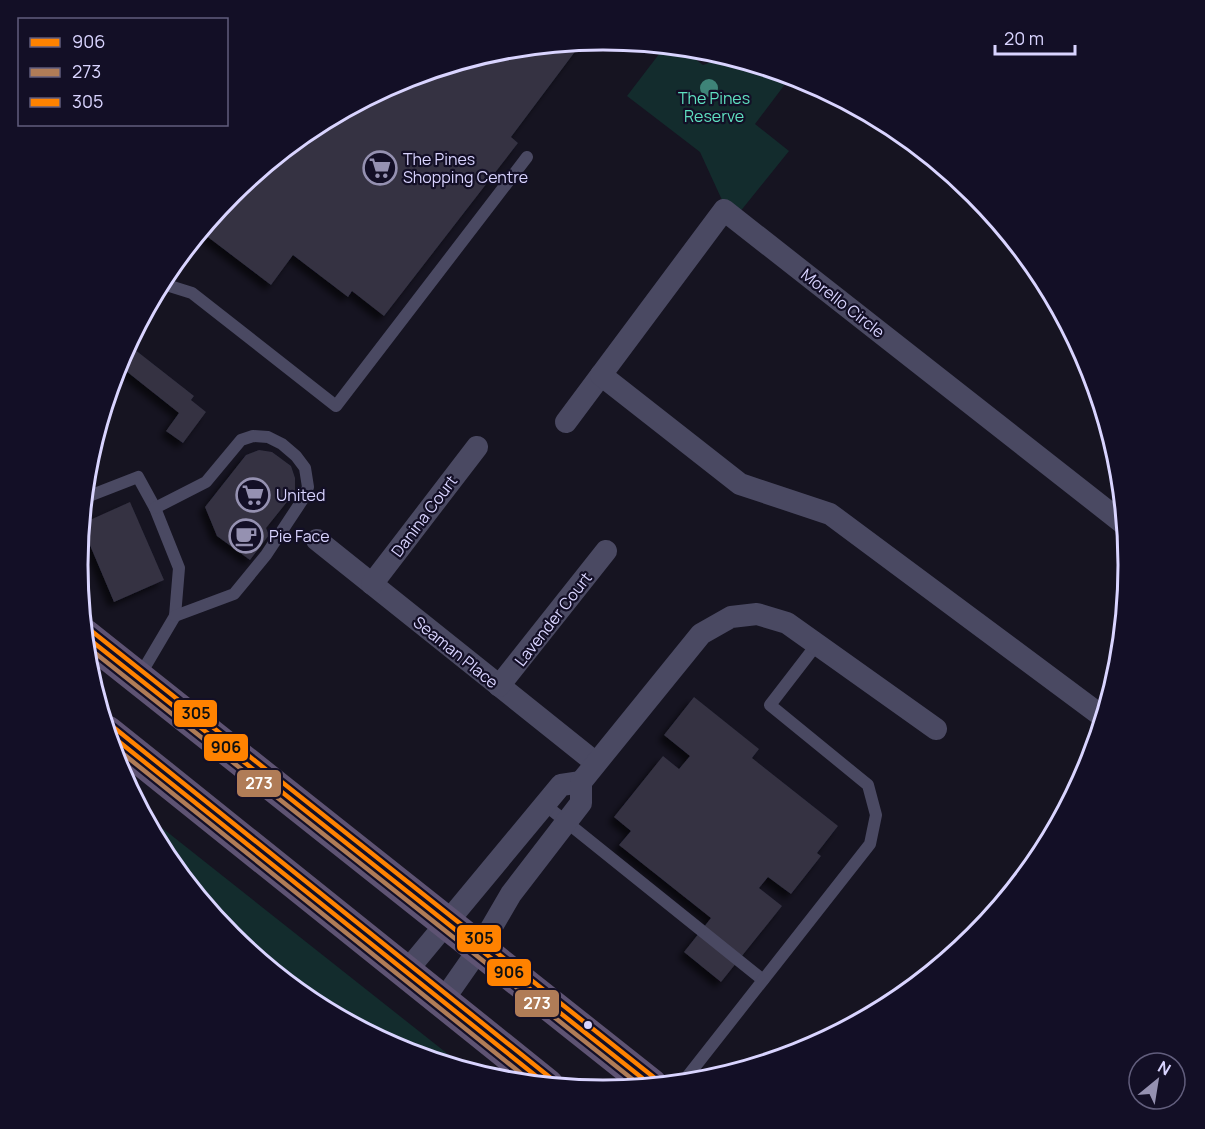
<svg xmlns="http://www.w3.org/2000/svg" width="1205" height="1129" font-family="Manrope,sans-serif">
<defs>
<filter id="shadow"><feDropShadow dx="-5.5" dy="5.5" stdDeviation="3" flood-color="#0009"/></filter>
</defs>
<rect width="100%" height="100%" fill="#161421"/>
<g fill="#132c2d">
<polygon points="666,45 679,47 703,65 720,59 724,55 792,75 755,124 789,151 739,213 722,200 700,152 627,96"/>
<polygon points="142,812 468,1070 401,1050 310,1001 231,936 165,856"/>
</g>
<g fill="#343243" filter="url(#shadow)">
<polygon points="583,41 511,137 518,143 384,316 352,291 348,297 293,255 271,285 200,231 231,193 311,127 402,79 500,49"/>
<polygon points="134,349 194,396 191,400 206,412 183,443 166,431 179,413 121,367"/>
<polygon points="259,450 272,452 291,466 295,478 295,492 266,528 269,535 250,560 217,536 205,507 246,455"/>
<polygon points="130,502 164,580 114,602 81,524"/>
<polygon points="694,697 759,749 752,758 838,826 817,853 821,856 791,894 768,877 759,888 782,906 721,982 684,952 711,918 619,845 631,831 614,817 663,756 679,769 690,756 664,735"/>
</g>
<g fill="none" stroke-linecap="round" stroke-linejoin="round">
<g stroke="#4a4962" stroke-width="12">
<polyline points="160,283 192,293 336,406 527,157"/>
<polyline points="84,498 138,477 155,508 179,568 175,616 139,677"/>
<polyline points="155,508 206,482 241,440 253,436 268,437 282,444 296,456 305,468 308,487 303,499 266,555 234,594 175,616"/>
<polyline points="544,804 763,980"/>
<polyline points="683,1082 870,844 876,815 868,785 770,705 817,644"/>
</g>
<g stroke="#4a4962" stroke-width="22">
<polyline points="566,422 601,375"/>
<polyline points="317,540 596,763"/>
<polyline points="372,584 477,447"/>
<polyline points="499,686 606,551"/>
<polyline points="1103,717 830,514 740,484 601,375 724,210 1124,524"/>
<polyline points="405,973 561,785 581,782"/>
<polyline points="442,1002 479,949 511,894 581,803 581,782 701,634 731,617 757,614 787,623 936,729"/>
</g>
<g stroke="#5e5373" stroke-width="33">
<polyline points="84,635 651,1085"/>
<polyline points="107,732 547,1085"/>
</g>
<defs>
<g id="bus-1">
<polyline points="84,635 651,1085"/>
<polyline points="107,732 546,1084"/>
</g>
<g id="bus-2">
<polyline points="85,645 641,1086"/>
<polyline points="111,744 533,1083"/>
</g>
<g id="bus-3">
<polyline points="89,629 656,1079"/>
<polyline points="112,726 552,1079"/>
</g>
</defs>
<use href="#bus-1" stroke="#130f26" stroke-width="9"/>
<use href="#bus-2" stroke="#130f26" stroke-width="9"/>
<use href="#bus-3" stroke="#130f26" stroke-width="9"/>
<use href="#bus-1" stroke="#ff8200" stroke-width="4.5"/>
<use href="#bus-2" stroke="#b07c57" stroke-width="4.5"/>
<use href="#bus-3" stroke="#ff8200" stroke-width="4.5"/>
</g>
<circle fill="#3e8478" cx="709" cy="88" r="9"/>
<defs>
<symbol id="supermarket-ring" viewBox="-11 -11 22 22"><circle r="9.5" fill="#130f26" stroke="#9591b1" stroke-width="1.5"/><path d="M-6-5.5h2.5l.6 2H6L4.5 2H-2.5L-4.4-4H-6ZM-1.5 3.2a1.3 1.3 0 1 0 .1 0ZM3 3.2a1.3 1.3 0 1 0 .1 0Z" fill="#9591b1"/></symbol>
<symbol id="cafe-ring" viewBox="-11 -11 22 22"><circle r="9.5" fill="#130f26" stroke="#9591b1" stroke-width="1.5"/><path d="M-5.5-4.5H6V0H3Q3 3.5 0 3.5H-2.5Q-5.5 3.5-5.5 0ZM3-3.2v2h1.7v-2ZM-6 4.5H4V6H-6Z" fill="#9591b1"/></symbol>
</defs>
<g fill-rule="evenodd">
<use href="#supermarket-ring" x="361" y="149" width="38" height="38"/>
<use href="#supermarket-ring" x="234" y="476" width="38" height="38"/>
<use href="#cafe-ring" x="227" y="517" width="38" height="38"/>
</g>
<circle fill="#d9d4ff" stroke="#130f26" stroke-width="2" cx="588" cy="1025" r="5"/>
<g text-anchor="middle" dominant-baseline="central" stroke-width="4.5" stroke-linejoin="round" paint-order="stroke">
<g font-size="16" fill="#5fe0c0" stroke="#130f26">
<text x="714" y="98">The Pines<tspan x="714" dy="18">Reserve</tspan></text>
</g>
<g font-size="16" fill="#d9d4ff" stroke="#130f26" text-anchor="start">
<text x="403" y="159">The Pines<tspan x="403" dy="18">Shopping Centre</tspan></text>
<text x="276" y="495">United</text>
<text x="269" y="536">Pie Face</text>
</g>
<g font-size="16" fill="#d9d4ff" stroke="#130f26">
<text transform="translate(843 303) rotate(38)">Morello Circle</text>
<text transform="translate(424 516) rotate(-53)">Danina Court</text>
<text transform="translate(553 619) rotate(-52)">Lavender Court</text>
<text transform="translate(456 652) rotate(39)">Seaman Place</text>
</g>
</g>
<path d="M0 0H1205V1129H0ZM88 565a515 515 0 1 1 1030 0a515 515 0 1 1-1030 0Z" fill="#130f26" fill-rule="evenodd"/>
<path fill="none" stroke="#d9d4ff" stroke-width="3" d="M88 565a515 515 0 1 1 1030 0a515 515 0 1 1-1030 0Z"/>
<g stroke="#130f26" stroke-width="2">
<rect x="173" y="699" width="45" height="29" rx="6" fill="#ff8200"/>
<rect x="203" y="733" width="46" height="29" rx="6" fill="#ff8200"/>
<rect x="236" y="769" width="46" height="29" rx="6" fill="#b07c57"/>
<rect x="456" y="924" width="46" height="29" rx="6" fill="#ff8200"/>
<rect x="486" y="958" width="46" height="29" rx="6" fill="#ff8200"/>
<rect x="514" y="989" width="46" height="29" rx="6" fill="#b07c57"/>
</g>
<g font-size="16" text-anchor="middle" font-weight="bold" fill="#fff">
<text x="259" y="789">273</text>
<text x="537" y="1009">273</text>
</g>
<g font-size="16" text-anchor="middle" font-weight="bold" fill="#111">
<text x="196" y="719">305</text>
<text x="226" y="753">906</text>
<text x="479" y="944">305</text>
<text x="509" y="978">906</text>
</g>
<rect x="18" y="18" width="210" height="108" fill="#130f26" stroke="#625e7d" stroke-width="1.5"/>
<rect x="30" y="38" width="30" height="9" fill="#ff8200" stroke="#625e7d" stroke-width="1.5"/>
<text x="72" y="48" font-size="18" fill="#d9d4ff">906</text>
<rect x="30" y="68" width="30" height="9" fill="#b07c57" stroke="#625e7d" stroke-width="1.5"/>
<text x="72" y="78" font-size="18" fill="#d9d4ff">273</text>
<rect x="30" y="98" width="30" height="9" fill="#ff8200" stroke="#625e7d" stroke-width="1.5"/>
<text x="72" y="108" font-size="18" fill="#d9d4ff">305</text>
<g transform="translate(1157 1081) rotate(30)"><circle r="28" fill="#130f26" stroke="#625e7d" stroke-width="1.5"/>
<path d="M0-4.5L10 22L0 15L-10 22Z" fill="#9591b1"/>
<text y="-9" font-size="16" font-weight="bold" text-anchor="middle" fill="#d9d4ff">N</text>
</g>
<path d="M995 45v9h80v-9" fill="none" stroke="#d9d4ff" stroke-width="3"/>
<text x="1004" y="45" font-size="18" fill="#d9d4ff" stroke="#130f26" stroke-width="4.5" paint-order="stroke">20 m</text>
</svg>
